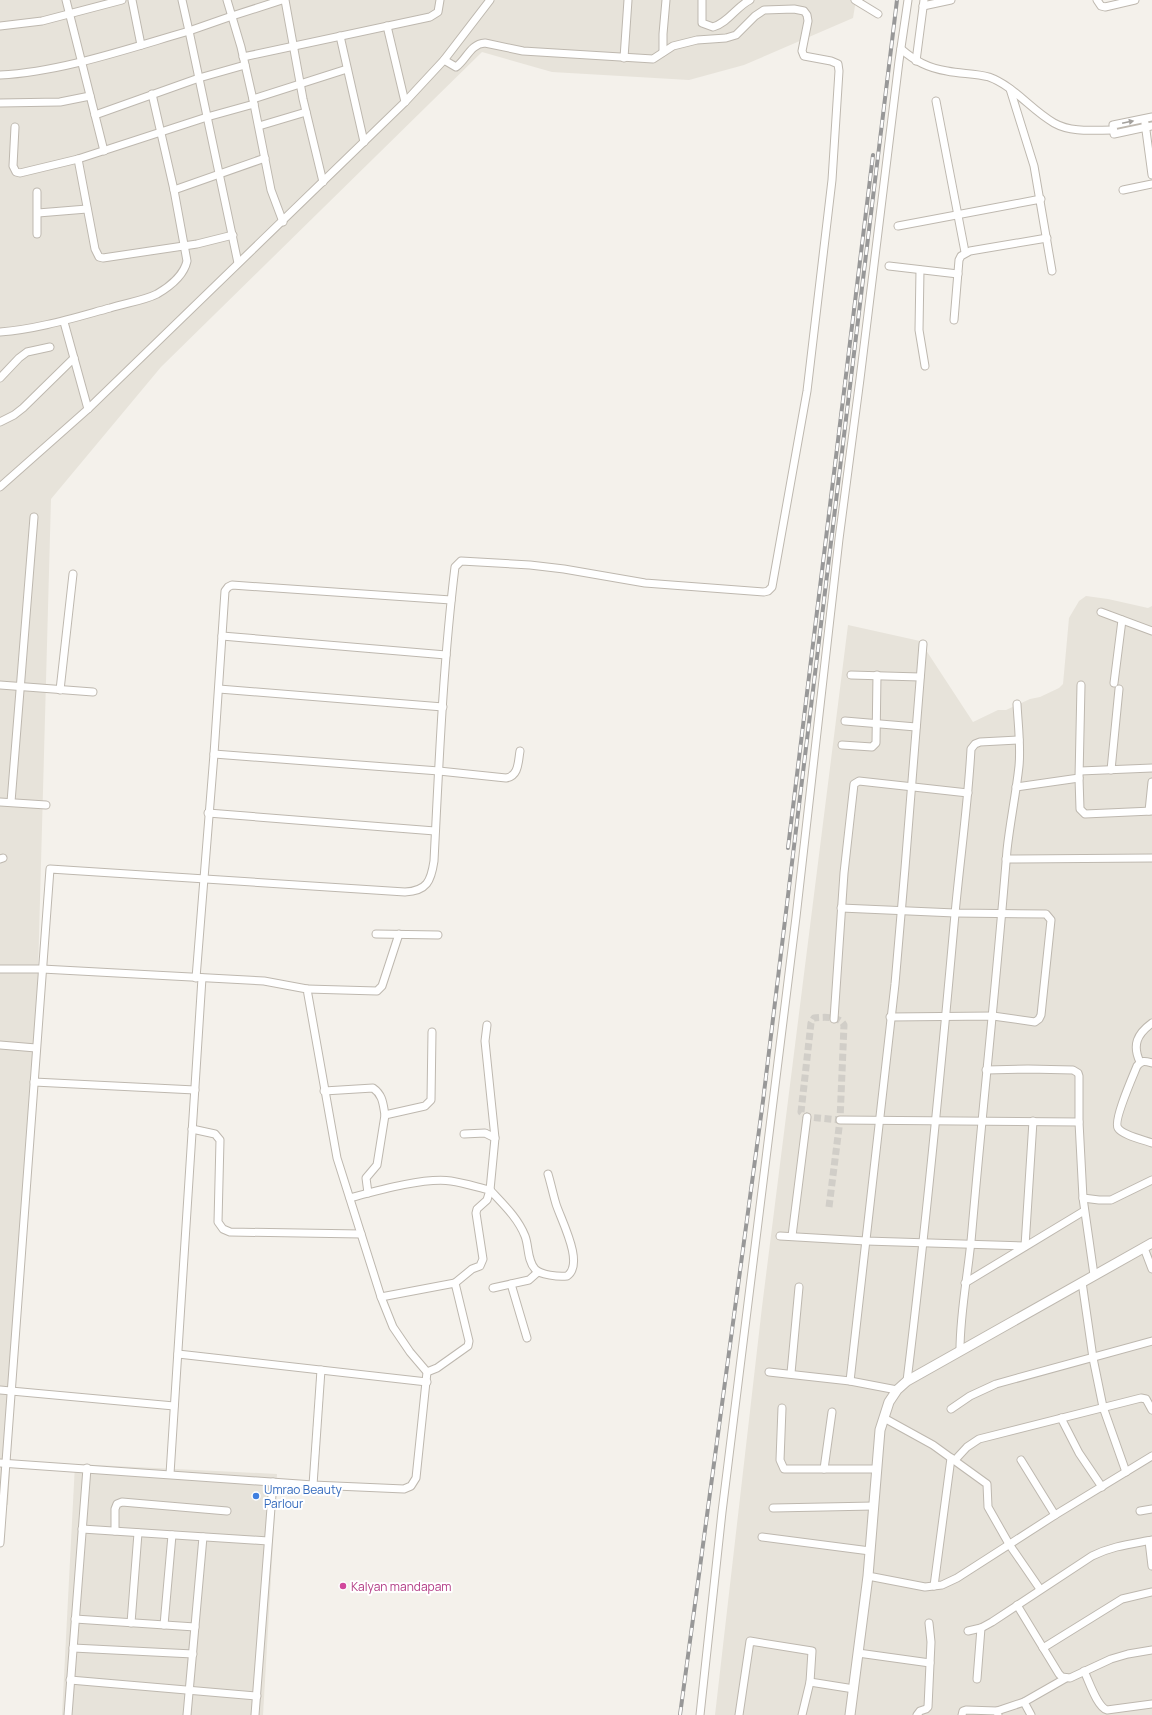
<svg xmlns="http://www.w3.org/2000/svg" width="1152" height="1715" font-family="Manrope,sans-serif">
<rect width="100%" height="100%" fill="#f4f1eb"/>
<g fill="#e7e3da">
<polygon points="0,0 856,0 853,18 744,65 689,80 552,72 482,52 161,367 51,499 38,973 8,1505 0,1505"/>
<polygon points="1086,596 1108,599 1148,608 1152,606 1152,1715 715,1715 762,1307 848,625 920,641 973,722 998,710 1006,710 1030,699 1040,697 1059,688 1063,684 1069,618 1079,601"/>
<polygon points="75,1464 277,1474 263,1715 62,1715"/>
</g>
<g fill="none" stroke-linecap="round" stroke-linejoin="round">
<path stroke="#d1cec8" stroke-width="7" stroke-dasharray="7 3.5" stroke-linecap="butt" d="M 829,1207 L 840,1120 L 844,1025 C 840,1016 823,1017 814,1018 L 811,1023 L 801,1112 L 807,1117 L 840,1120"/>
<defs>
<g id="minor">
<polyline points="66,0 104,151"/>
<polyline points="132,0 141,45"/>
<polyline points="227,0 241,47 254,104 271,190 283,222"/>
<polyline points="285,0 303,99 323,182"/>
<path d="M 702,0 L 702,23 L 713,27 C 728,23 737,6 750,0"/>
<polyline points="855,0 878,14"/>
<polyline points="1097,0 1101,6 1105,7 1135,0"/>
<polyline points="923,6 951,0"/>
<polyline points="0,26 42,21 122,0"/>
<polyline points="387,26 405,102"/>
<polyline points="340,36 364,142"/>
<path d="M 901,49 C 915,61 928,68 947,71 C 961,74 975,73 989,77 C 1014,86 1031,110 1054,123 C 1072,133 1094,130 1113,130"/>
<polyline points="663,52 663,34 666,0"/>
<polyline points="243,57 430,17 438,12 440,0"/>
<polyline points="624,58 628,0"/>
<polyline points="916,61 924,0"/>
<path d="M 0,75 C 61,72 130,48 189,31 L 182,0"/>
<polyline points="1010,89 1034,166 1052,271"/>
<polyline points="253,99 347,69"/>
<polyline points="936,101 965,252"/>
<polyline points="0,103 60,102 90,96"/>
<polyline points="95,115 199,78 245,65"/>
<polyline points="1152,117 1113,125 1114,134 1152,126"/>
<polyline points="1145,123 1152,175"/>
<polyline points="259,126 306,112"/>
<polyline points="15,127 13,166 16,172 20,173 78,159 207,117 254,104"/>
<polyline points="78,159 95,249 99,257 103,258 197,244 233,235"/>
<polyline points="174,190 265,158"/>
<polyline points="1123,190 1152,184"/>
<polyline points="38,213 87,209"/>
<polyline points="898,226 1041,199"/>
<polyline points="37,234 37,192"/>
<polyline points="238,263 189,31 232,16 282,0"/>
<polyline points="889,266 958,274"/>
<polyline points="920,270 919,330 925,366"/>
<polyline points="954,320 959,260 961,256 970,251 1047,238"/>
<polyline points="64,322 88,409"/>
<path d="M 0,332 C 38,329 73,318 110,308 C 125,303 143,301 157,294 C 169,287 184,275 187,261 L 174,190 L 152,94"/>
<polyline points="0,378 19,358 27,352 50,347"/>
<polyline points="0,422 14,415 23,408 74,358"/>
<polyline points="0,487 88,409 405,102 444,60 490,0"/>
<polyline points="1101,612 1152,631"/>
<polyline points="222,636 446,655"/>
<polyline points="851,675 920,677"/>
<polyline points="1114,683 1122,620"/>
<polyline points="0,685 93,692"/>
<polyline points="1081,685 1079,778 1080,809 1085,814 1152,811"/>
<polyline points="219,689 443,707"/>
<polyline points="60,690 73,574"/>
<polyline points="845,721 916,727"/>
<polyline points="842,745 872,747 876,743 877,675"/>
<path d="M 214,754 L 439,771 L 506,778 C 519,776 518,762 520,751"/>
<polyline points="1111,770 1119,689"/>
<polyline points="1080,771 1152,768"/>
<polyline points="1016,787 1079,778"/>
<polyline points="0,802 46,805"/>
<polyline points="11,802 34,517"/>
<polyline points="1149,811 1152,782"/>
<polyline points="208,813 435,831"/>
<polyline points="0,859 3,858"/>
<polyline points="1006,859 1152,858"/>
<polyline points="841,908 955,913 1046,914 1051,920 1041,1015 1039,1019 1035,1022 993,1016 890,1017"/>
<polyline points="376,934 438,935"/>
<polyline points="0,969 42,969 264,981 307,989 337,1158 381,1297 393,1327 410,1352 427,1372 416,1478 411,1486 404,1489 313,1485 0,1463"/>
<polyline points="196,978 214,754 225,591 228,587 232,585 451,600"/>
<polyline points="307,989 377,991 382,986 399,934"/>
<polyline points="834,1019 844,873 854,784 859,781 968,793"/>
<polyline points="487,1025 485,1041 495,1138"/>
<polyline points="0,1045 36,1048"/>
<path d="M 1140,1062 C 1132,1045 1137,1034 1152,1023"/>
<path d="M 1152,1063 C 1145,1061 1142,1060 1137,1066 C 1133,1076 1113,1121 1118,1128 C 1122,1135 1144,1140 1152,1143"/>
<polyline points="986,1070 1028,1069 1073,1070 1078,1073 1079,1076 1079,1122 1083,1198 1094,1275"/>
<polyline points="34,1082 195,1090"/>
<path d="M 324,1091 L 373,1088 C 383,1095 383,1104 385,1115"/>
<polyline points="840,1120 1079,1122"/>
<polyline points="192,1129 215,1134 220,1140 218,1222 223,1229 230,1232 361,1234"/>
<path d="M 490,1190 C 503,1204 518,1218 525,1236 C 529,1246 527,1260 535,1269 C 540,1275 559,1277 567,1276 C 585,1264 561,1220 556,1204 C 553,1194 551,1184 548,1174"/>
<polyline points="368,1193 366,1178 377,1165 385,1115 425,1106 431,1100 432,1032"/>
<path d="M 350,1198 C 376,1191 425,1177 451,1181 C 464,1183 477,1187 490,1190 L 495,1138 L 485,1133 L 464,1134"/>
<polyline points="1083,1198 1099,1200 1111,1200 1152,1180"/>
<polyline points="780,1236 866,1241 1025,1246 1033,1121"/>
<polyline points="792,1236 807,1117"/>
<polyline points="1144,1248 1152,1269"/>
<polyline points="1082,1282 1093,1358 1103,1407 1126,1472"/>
<polyline points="455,1283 472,1269 480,1266 483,1259 476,1213 477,1209 487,1200 490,1190"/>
<polyline points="965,1283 1084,1211"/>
<polyline points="511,1284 527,1338"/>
<polyline points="493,1288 529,1280 538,1272"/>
<polyline points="381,1297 455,1283 469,1341 468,1346 437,1368 427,1372"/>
<path d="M 960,1350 C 960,1310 969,1270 972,1230 C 983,1103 997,977 1007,850 C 1010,822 1016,794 1019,766 C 1021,746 1018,724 1017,704"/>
<polyline points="178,1354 427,1382"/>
<polyline points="769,1372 850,1381 897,1390"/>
<polyline points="791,1373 799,1287"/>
<polyline points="850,1381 895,984 905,868 923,644"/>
<path d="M 907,1381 C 926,1226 941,1070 955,914 C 960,859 968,805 971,749 L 975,744 L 980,742 L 1019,740"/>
<polyline points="0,1390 174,1406"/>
<polyline points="782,1408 780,1460 784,1469 877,1469"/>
<polyline points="951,1409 970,1396 996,1384 1152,1341"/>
<polyline points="884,1418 933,1445 987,1484 988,1507 1009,1544 1040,1589"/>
<polyline points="1061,1418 1079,1453 1102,1487"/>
<polyline points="955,1460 967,1447 979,1439 1141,1398 1146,1399 1152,1410"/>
<polyline points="1021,1460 1055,1515"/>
<polyline points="824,1469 832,1412"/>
<polyline points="170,1474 202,978"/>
<polyline points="313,1485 321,1370"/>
<polyline points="773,1508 874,1506"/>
<polyline points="1140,1511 1152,1509"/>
<polyline points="82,1529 268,1541"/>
<polyline points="115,1531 115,1509 117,1504 122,1502 227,1511"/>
<polyline points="762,1537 870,1551"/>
<polyline points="1149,1541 1152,1566"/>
<path d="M 0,1543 L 50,869 L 405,892 C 427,891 431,881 434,861 C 439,763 443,664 455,567 L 461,561 L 530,565 L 564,569 L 645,583 L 764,592 L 768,591 L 772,587 L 807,391 L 832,180 L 839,71 L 838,64 L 831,61 L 804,56 L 802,51 L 808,21 L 807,15 L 804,11 L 794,9 L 764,10 L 755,16 L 736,35 L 726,38 L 697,40 L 673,46 L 653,59 L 523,51 L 485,43 C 470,44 467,59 456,67 L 444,60"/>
<polyline points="868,1576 925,1587 942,1585 957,1578 1055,1515 1152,1456"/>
<polyline points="934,1586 951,1458"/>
<polyline points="1017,1605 1059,1674 1062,1677 1070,1678 1111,1659 1128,1654 1152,1650"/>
<polyline points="75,1619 195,1627"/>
<polyline points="131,1623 138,1533"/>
<polyline points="164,1625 172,1535"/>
<path d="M 968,1631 L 981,1628 L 992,1622 L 1092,1556 C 1112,1546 1131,1544 1152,1540"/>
<polyline points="73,1648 193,1654"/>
<polyline points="1043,1648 1122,1599 1152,1592"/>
<polyline points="858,1653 930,1663"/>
<path d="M 1084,1671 C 1089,1681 1097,1707 1107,1710 L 1152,1704"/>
<polyline points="977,1679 981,1628"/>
<polyline points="70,1680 257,1696"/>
<polyline points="810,1682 854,1689"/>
<polyline points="68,1715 87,1468"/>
<polyline points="187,1715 203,1537"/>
<polyline points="255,1715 273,1482"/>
<polyline points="700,1715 722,1512 796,917 839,539 860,379 899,61 908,0"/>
<polyline points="739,1715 750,1641 812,1651 810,1682 802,1715"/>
<polyline points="917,1715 920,1711 926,1709 928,1707 931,1642 929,1623"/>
<polyline points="962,1715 963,1711 966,1710 997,1711"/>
<polyline points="998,1715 997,1711 1024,1702"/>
<polyline points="1031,1715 1024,1702 1066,1678"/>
</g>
<polyline id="tertiary" points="850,1715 868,1576 880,1430 889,1402 897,1390 907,1381 1152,1243"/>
</defs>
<use href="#minor" stroke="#beb8af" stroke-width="9"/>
<use href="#tertiary" stroke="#beb8af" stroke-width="11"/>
<use href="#minor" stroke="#fff" stroke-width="7"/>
<use href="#tertiary" stroke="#fff" stroke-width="9"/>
<defs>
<g id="rail">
<polyline points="788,848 873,155"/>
<polyline points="680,1715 763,1101 897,0"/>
</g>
</defs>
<use href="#rail" stroke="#989898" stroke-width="4"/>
<use href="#rail" stroke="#fff" stroke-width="2.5" stroke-dasharray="8" stroke-linecap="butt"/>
</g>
<defs><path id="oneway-solid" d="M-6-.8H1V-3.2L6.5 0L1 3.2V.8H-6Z"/></defs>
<use fill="#a3a09c" href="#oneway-solid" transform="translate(1128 122) rotate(-12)"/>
<circle fill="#3f7fe0" stroke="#fff" stroke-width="1.5" cx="256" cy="1496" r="4"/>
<circle fill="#d1479c" stroke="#fff" stroke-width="1.5" cx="343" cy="1586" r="4"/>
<g text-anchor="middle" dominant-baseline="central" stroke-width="4" stroke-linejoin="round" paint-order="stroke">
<g font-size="12" fill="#366cbe" stroke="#fff" text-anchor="start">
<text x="264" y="1489">Umrao Beauty<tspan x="264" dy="14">Parlour</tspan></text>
</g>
<g font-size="12" fill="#b23c85" stroke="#fff" text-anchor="start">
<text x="351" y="1586">Kalyan mandapam</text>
</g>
</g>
</svg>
